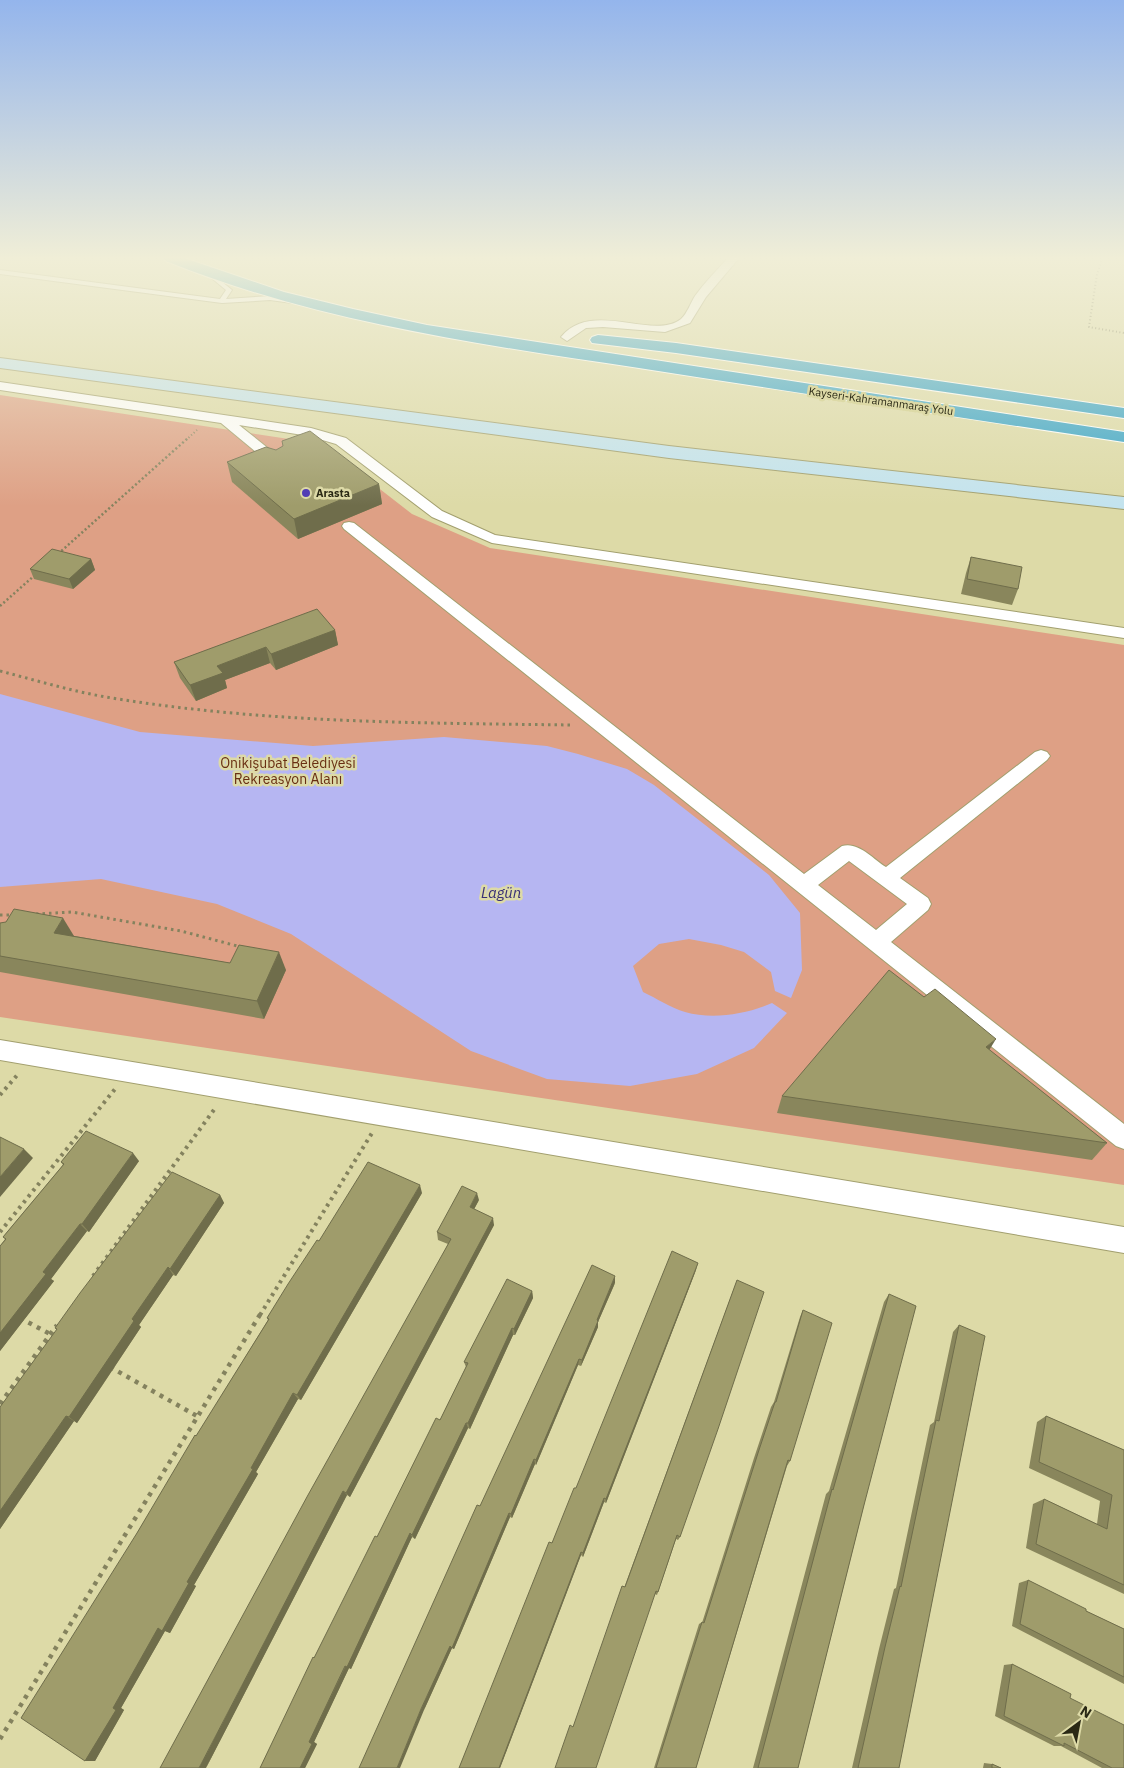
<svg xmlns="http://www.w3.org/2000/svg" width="1124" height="1768" font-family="'IBM Plex Sans',sans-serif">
<rect width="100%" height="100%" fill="#dddaa7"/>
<polygon fill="#dea085" points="0,395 322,444 412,514 490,548 1124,645 1124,1185 0,1017"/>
<path fill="#b6b6f2" d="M 0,694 L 140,732 L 313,746 L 444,737 L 547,746 L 578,754 L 627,769 L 654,785 L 769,875 L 800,913 L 802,970 L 791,998 L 775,991 L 771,972 L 744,952 L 721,945 L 689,939 L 659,944 L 633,966 L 643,992 C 656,998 671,1008 685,1012 C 713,1020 747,1014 772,1003 L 787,1013 L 754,1048 L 697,1074 L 630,1086 L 547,1079 L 471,1051 L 291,934 L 217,904 L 101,879 L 0,887 Z"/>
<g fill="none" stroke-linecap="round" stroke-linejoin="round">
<defs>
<polygon id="lane" points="0,270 220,299 226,290 209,276 208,275 211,273 232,290 226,299 270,296 295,301 292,303 270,300 222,303 0,274"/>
<g id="street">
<path d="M 728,258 L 739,258 L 706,297 L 690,323 L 665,332 L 603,327 L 586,328 L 567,341 L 561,337 C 592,299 653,341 681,319 C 687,314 691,302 695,296 C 705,282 717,270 728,258 Z"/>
<polygon points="0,382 311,428 346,438 442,511 495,535 1124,628 1124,638 492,543 432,517 336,444 309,436 239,425 284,461 286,464 279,468 274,467 221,423 0,390"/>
<path d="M 349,522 L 354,523 L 804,874 L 842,846 C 858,841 873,859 886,867 L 1035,752 L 1041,750 L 1047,752 L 1050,756 L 1047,760 L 900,878 L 928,898 L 931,904 L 928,910 L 891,942 L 1124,1124 L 1124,1149 L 1116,1146 L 344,529 L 342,526 L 344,523 ZM 849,861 L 907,904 L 876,930 L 818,885 Z"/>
<polygon points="0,1040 1124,1227 1124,1253 0,1060"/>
</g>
<polygon id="secondary" points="0,358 669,446 1124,497 1124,509 669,458 0,368"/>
<g id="highway">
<path d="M 164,258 L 184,258 L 284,292 L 353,309 L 427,325 L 1124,432 L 1124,442 C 962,418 800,393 639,368 C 478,344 317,322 166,261 Z"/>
<polygon points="598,335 676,343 1124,408 1124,418 676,353 592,343 590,340 592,337"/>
</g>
</defs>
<use href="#lane" stroke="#a29f6e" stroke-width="2"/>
<use href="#street" stroke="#a29f6e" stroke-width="2"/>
<use href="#secondary" stroke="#a29f6e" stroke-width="2"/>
<use href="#highway" stroke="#fff" stroke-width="2"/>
<g stroke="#84825e" stroke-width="2" stroke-dasharray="1 2.5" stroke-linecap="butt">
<polyline points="1103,258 1097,274 1089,327 1124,333"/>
<polyline points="186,440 197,430"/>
</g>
<g stroke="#84825e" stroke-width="2.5" stroke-dasharray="2 2.5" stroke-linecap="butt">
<polyline points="58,554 188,438"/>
<polyline points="0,606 35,575"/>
</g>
<g stroke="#84825e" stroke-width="3" stroke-dasharray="2.5 4" stroke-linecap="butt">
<path d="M 0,671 C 35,680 71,691 106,697 C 260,723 417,723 573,725"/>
<polyline points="36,914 72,912 181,931 241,947"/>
<polyline points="0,915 14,915"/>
</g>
<g stroke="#84825e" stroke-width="4" stroke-dasharray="3 4.5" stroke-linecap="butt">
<polyline points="0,1095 19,1073"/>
<polyline points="0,1232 115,1089"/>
<polyline points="93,1276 216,1107"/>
<polyline points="260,1315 372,1133"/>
</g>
<g stroke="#84825e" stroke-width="4.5" stroke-dasharray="4 5.5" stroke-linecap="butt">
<polyline points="20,1318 52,1335"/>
<polyline points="110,1367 197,1416"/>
<polyline points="0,1404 57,1325"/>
<polyline points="0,1739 261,1313"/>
</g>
<use href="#lane" fill="#fff" fill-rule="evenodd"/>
<use href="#street" fill="#fff" fill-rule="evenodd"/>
<use href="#secondary" fill="#c3e3ee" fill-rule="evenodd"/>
<use href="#highway" fill="#36a3c8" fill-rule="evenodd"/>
</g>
<g fill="#89865c">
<polygon points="227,462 379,484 382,504 298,539 232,482"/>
<polygon points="971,557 1018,589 1012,605 961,594 966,573"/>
<polygon points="91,559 95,570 73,589 34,579 30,569"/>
<polygon points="335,630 338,645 276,670 270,663 225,680 227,688 196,701 180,678 174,662"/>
<polygon points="0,923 230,963 286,970 264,1019 0,972"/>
<polygon points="989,1050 1107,1143 1092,1160 777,1113 782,1096"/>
<polygon points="139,1161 89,1232 87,1231 51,1279 54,1281 0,1351 0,1246 5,1239 3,1237 63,1165 61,1162"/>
<polygon points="422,1193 301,1400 298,1399 256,1472 258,1474 194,1585 196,1586 170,1633 165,1631 121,1708 124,1710 95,1761 85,1761 137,1533 268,1320 267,1318 319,1241"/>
<polygon points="220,1195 224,1203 176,1276 173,1275 139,1325 141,1327 102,1386 77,1423 74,1421 0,1529 0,1407 57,1330 55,1328"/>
<polygon points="479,1200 474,1209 494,1225 350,1497 347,1495 206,1768 448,1244 438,1240 437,1232"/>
<polygon points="696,1270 606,1503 604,1502 583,1557 581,1555 500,1768 459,1768 552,1543 576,1488"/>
<polygon points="737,1280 680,1537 678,1540 676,1539 658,1592 657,1595 655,1594 573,1727"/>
<polygon points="615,1283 598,1322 598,1327 581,1366 578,1365 536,1465 535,1464 512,1518 510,1517 454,1649 452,1648 424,1710 480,1506"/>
<polygon points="532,1291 533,1298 515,1335 513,1335 470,1429 468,1428 415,1539 412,1537 351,1669 349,1668 314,1742 317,1744 305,1768 260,1768 314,1658 377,1537 440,1420 466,1367 464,1362"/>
<polygon points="889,1294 864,1505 798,1768 753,1768 826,1494 829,1491 884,1302"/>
<polygon points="803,1310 790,1461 787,1466 696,1768 654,1768 699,1624 702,1622 702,1623 754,1458 771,1407 774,1402 800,1317"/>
<polygon points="959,1325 899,1768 852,1768 879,1649 894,1589 896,1588 930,1425 934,1422 953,1332"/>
<polygon points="1046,1416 1124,1450 1124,1594 1026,1548 1033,1504 1044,1499 1097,1524 1100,1501 1029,1468 1037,1422"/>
<polygon points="1028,1580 1086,1611 1124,1629 1124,1684 1012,1626 1019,1583"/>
<polygon points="1012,1664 1070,1698 1124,1768 1102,1768 1061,1746 1054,1746 995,1716 1004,1665"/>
<polygon points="984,1763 992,1764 1001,1768 983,1768"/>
</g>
<g fill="#6f6d4b">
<polygon points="379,484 382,504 298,539 294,519"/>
<polygon points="91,559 95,570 73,589 69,579"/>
<polygon points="335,630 338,645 276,670 271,654"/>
<polygon points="266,647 270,663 225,680 227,688 196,701 190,685 217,666"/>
<polygon points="63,918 74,936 65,951 54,933"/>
<polygon points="279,952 286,970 264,1019 257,1001"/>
<polygon points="996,1039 985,1057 986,1047"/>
<polygon points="24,1149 33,1158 0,1197 0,1177"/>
<polygon points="133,1153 139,1161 89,1232 82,1224"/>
<polygon points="420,1185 422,1193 301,1400 297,1395"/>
<polygon points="477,1193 479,1200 471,1215 470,1207"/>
<polygon points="220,1195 224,1203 176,1276 170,1269"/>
<polygon points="493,1218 494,1225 350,1497 346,1493"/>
<polygon points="80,1224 87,1231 51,1279 54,1281 0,1351 0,1333 43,1272"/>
<polygon points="698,1263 696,1270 606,1503 606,1499"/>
<polygon points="168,1267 173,1275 139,1325 141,1327 77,1423 69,1417 132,1319"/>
<polygon points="615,1276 615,1283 598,1322 598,1327 581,1366 582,1360 597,1320"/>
<polygon points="532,1291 533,1298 515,1335 514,1329"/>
<polygon points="512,1328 513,1335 470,1429 468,1423"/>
<polygon points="579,1359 578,1365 536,1465 536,1460"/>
<polygon points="293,1393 298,1399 256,1472 258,1474 194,1585 196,1586 170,1633 165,1631 121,1708 124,1710 95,1761 85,1761 113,1708 158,1628 187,1582"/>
<polygon points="66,1416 74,1421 0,1529 0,1511"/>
<polygon points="466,1423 468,1428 415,1539 412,1535"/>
<polygon points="534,1459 535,1464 512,1518 511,1514"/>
<polygon points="343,1491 347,1495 206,1768 199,1768"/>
<polygon points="604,1498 604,1502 583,1557 583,1553"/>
<polygon points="509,1513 510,1517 454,1649 452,1648"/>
<polygon points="410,1533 412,1537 351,1669 349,1668 314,1742 317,1744 305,1768 300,1768 309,1742"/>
<polygon points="581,1552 581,1555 500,1768 499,1768"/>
<polygon points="450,1646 452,1648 424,1710 400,1768 397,1768 421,1709"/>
</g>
<g fill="#9f9c6b" stroke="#6f6d4b">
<polygon points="310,431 379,484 294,519 227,462 266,447 276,450 283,446 282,441"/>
<polygon points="52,549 91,559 69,579 30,569"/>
<polygon points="971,557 1022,567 1018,589 967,579"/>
<polygon points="317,609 335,630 271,654 266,647 217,666 223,673 190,685 174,662"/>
<polygon points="14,909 63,918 54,933 230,963 239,945 279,952 257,1001 0,956 0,923 6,922"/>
<polygon points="889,970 924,997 935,989 996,1039 986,1047 1107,1143 782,1096"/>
<polygon points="86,1131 133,1153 82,1224 80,1224 43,1272 46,1274 0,1333 0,1246 6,1239 3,1237 64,1164 61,1162"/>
<polygon points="0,1137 24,1149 0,1177"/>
<polygon points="368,1162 420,1185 297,1395 293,1393 251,1468 253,1469 187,1582 189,1583 162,1631 158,1628 113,1708 116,1710 85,1761 21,1718 137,1533 195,1435 196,1436 269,1319 267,1318 288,1284 317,1240 319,1241"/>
<polygon points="172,1172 220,1195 170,1269 168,1267 132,1319 134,1321 94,1380 69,1417 66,1416 0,1511 0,1407 57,1329 55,1328 80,1293"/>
<polygon points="462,1186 477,1193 470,1207 493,1218 346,1493 343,1491 199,1768 160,1768 308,1495 451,1239 437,1232"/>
<polygon points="672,1251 698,1263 606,1499 604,1498 583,1553 581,1552 499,1768 459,1768 549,1542 552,1543 574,1488 576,1488"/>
<polygon points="592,1265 615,1276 597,1320 598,1321 582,1360 579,1359 536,1460 534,1459 511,1514 509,1513 452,1648 450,1646 421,1709 397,1768 359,1768 477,1505 480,1506"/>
<polygon points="507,1279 532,1291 514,1329 512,1328 468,1423 466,1423 412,1535 410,1533 347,1667 345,1666 309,1742 312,1744 300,1768 260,1768 313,1657 314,1658 375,1536 377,1537 436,1418 440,1420 468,1363 464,1362"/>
<polygon points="737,1280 764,1292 718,1429 680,1537 677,1535 658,1592 656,1591 596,1768 555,1768 570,1725 573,1727 622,1586 625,1587"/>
<polygon points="889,1294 916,1306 864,1505 798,1768 758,1768 832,1489 833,1490"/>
<polygon points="803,1310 832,1323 790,1461 788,1460 696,1768 656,1768 702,1622 704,1623 758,1453 775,1402 776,1402"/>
<polygon points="959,1325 985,1336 899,1768 858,1768 885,1647 900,1586 901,1587 936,1420 939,1421"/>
<polygon points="1046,1416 1124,1450 1124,1585 1036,1544 1044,1499 1107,1529 1112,1495 1039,1462"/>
<polygon points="1028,1580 1086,1609 1086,1611 1124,1629 1124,1677 1020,1624"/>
<polygon points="1012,1664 1071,1694 1070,1698 1124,1725 1124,1768 1112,1768 1064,1743 1064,1746 1004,1716"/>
<polygon points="992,1764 1001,1768 992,1768"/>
</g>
<linearGradient id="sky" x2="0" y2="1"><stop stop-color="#94b5ec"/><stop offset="0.51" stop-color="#f0eed7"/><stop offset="1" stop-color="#f0eed7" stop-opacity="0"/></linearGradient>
<rect width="1124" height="506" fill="url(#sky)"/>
<circle fill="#523db4" stroke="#dddaa7" stroke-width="2" cx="306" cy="493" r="5"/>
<g text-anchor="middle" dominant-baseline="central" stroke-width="5" stroke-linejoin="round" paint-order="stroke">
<g font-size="11" fill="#2a2915" stroke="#dddaa7">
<text transform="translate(881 401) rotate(8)">Kayseri-Kahramanmaraş Yolu</text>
</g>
<g font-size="11" font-weight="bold" fill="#2a2915" stroke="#dddaa7" text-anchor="start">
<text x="316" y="493">Arasta</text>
</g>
<g font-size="14" fill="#692f12" stroke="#dddaa7">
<text x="288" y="763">Onikişubat Belediyesi<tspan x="288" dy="16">Rekreasyon Alanı</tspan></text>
</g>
<g font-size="15" font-style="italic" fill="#382f75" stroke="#dddaa7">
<text x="501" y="892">Lagün</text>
</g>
</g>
<g transform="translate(1079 1723) rotate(32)" stroke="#dddaa7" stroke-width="4" paint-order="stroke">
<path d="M0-4L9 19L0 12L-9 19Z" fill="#2a2915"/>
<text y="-8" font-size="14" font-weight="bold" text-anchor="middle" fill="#2a2915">N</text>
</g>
</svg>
